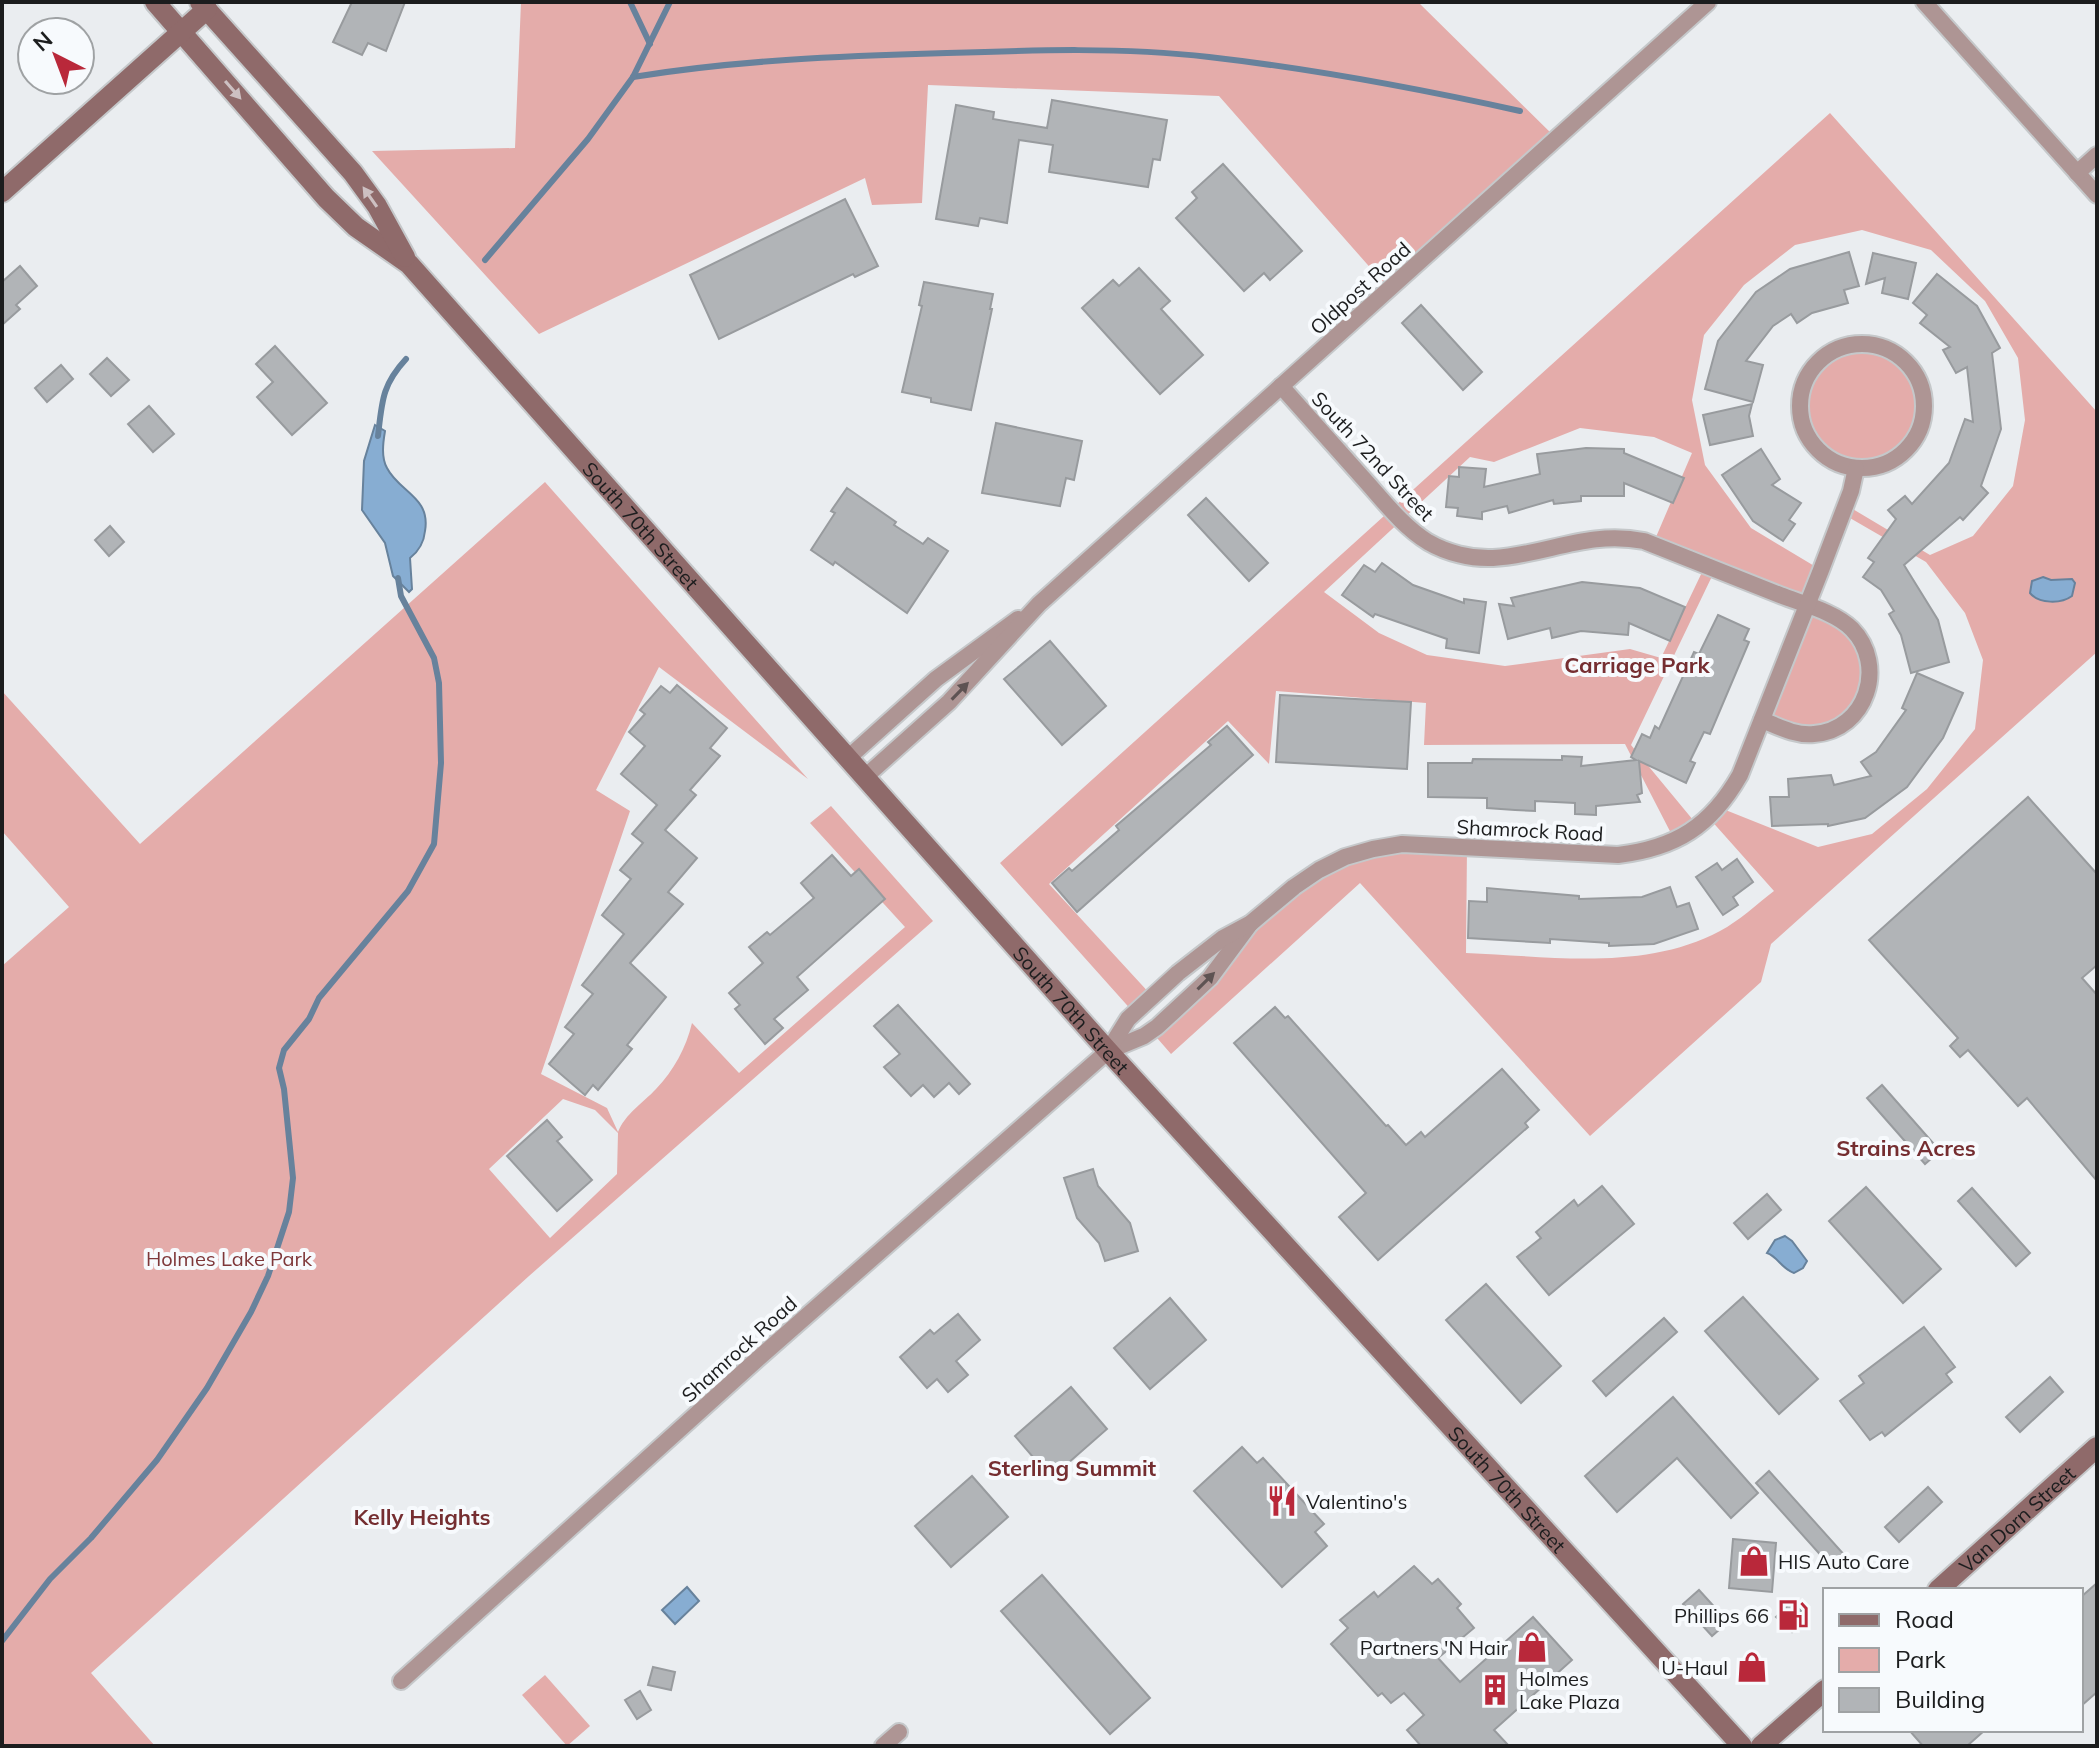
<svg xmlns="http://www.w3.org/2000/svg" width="2099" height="1748" font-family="Mulish,sans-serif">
<rect width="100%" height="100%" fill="#eaedf0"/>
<g fill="#e4acaa" fill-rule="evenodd">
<polygon points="521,2 1418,2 1556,138 1389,289 1219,96 928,85 922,203 872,205 865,178 539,334 372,151 515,148"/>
<path d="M 1830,113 L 2097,412 L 2097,652 L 1771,944 L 1761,982 L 1590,1136 L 1360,883 L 1171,1054 L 1151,1031 L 1294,887 L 1373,849 L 1467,846 L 1466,953 C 1549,956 1643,972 1720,931 C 1739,921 1757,904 1774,891 L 1709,818 L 1718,807 L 1818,847 L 1872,834 L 1927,789 L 1975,729 L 1983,660 L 1965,613 L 1926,562 L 1843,514 L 1846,505 L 1930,555 L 1973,536 L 2013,486 L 2025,420 L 2018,358 L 1985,301 L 1931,250 L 1862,230 L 1795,245 L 1744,285 L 1704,335 L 1692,400 L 1705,465 L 1751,528 L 1821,570 L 1808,606 L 1841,620 L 1869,659 L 1858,711 L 1816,734 L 1762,720 L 1807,606 L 1715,570 L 1631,745 L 1698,826 L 1675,841 L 1625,744 L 1424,745 L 1426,703 L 1276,691 L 1269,764 L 1228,721 L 1049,884 L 1152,996 L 1134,1013 L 1000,863 ZM 1580,428 L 1654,437 L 1692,453 L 1653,544 L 1705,566 L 1661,658 L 1630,649 L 1505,666 L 1427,655 L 1379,633 L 1324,592 L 1470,457 L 1494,462 Z"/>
<circle cx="1862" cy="406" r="62"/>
<path d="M 545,482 L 808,779 L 659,667 L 596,790 L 630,811 L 541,1074 L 607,1108 L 618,1132 C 625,1114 643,1103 656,1089 C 674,1070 686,1048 692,1023 L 739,1073 L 905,927 L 810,823 L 831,806 L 933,921 L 529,1276 L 91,1673 L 155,1746 L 2,1746 L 2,966 L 69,907 L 2,831 L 2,691 L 140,844 ZM 563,1099 L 595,1110 L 618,1133 L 617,1174 L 550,1238 L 489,1169 Z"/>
<polygon points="545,1675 590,1726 567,1746 522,1695"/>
</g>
<g fill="#87add2" stroke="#67829c" stroke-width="2">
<path d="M 375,425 L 385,431 C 383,443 381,457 387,468 C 399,492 431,497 425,531 C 424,542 419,551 410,558 L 412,589 L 409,592 L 393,576 L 385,543 L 362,510 L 364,461 Z"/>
<path d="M 2043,577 L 2051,580 L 2072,579 L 2075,583 L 2072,596 C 2061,604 2039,604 2030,593 L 2032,581 Z"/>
<path d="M 1785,1236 L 1792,1241 L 1807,1261 L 1803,1268 L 1794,1273 C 1782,1269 1777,1256 1767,1253 L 1775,1240 Z"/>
<polygon points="687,1587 699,1601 675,1624 662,1610"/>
</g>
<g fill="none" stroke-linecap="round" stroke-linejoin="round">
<g stroke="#67829c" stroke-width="6">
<polyline points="630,2 650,44"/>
<path d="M 633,77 C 737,60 842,56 947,53 C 1034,50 1122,47 1209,57 C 1314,69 1416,88 1520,111"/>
<polyline points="485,260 588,139 633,77 670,2"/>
<path d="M 378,436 C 382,401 382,385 406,359"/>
<polyline points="2,1641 50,1579 91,1538 157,1460 207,1388 251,1312 268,1276 289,1212 293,1178 284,1089 279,1068 284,1050 309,1019 319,998 408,891 434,844 441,763 439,683 434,658 401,596 398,578"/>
</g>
</g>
<g fill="#b1b4b7" stroke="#989b9e" stroke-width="2">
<polygon points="352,2 405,2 386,51 368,43 362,55 333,42"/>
<polygon points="1052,100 1167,120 1160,160 1153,159 1148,187 1049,172 1053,145 1019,140 1007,223 980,218 978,226 936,219 956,105 994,112 993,119 1047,128"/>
<polygon points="1223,164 1302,251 1270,280 1264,273 1244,291 1176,218 1197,198 1192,192"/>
<polygon points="845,199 878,266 855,277 853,274 719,339 690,275"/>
<polygon points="1849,252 1859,286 1844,290 1848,303 1812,313 1797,323 1791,314 1773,326 1746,361 1763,365 1753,402 1705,389 1718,341 1756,292 1790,269"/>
<polygon points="1873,253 1916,263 1908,299 1882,293 1885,278 1866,284"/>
<polygon points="20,266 37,286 16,305 20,309 2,325 2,282"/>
<polygon points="1139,268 1170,301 1161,309 1203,355 1160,394 1082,308 1113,280 1119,286"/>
<polygon points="1937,274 1977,306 2000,348 1992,353 2001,429 1981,486 1988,493 1963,520 1960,517 1904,565 1938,620 1949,662 1911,673 1901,635 1889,614 1894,611 1881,590 1863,577 1874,562 1868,558 1896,519 1888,510 1905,496 1912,504 1949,463 1965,419 1973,422 1967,367 1956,373 1943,350 1950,347 1920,323 1927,315 1913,303"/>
<polygon points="924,282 993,294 990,309 992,309 971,410 931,402 931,398 902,392 922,306 919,305"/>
<polygon points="1421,305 1482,372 1463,390 1402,323"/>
<polygon points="275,346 327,403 292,435 257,397 273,382 256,364"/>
<polygon points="107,358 129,380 111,396 90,374"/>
<polygon points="61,365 73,379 47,402 35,388"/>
<polygon points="1752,404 1749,416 1753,436 1710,445 1703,415"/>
<polygon points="149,406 174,434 153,452 128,424"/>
<polygon points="996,423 1082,441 1074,480 1066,478 1060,506 982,493"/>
<polygon points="1586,448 1624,449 1624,453 1684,478 1673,503 1624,483 1624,496 1581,496 1581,501 1554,504 1553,500 1509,513 1507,506 1482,512 1482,519 1457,516 1458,508 1446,507 1449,476 1459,477 1459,467 1486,469 1484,487 1540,474 1537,454"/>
<polygon points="1761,449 1780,479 1772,485 1801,503 1789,520 1795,524 1783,541 1753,521 1722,475"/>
<polygon points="847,488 896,522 894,525 923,544 928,538 948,551 907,613 835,562 833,565 811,550 835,513 831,511"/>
<polygon points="1206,498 1268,563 1249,581 1188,515"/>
<polygon points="110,526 124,542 109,556 95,540"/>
<polygon points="1382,563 1413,585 1464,603 1464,599 1486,602 1479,653 1446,648 1447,639 1375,614 1373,617 1342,595 1364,565 1375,572"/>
<polygon points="1582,582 1640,588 1685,607 1670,641 1629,623 1628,635 1581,631 1552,638 1550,628 1508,639 1499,604 1514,606 1511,598"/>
<polygon points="1718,615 1749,629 1744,640 1749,642 1710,734 1704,732 1690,761 1695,763 1686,783 1639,761 1642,793 1637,795 1640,802 1596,806 1596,815 1575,814 1575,803 1535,801 1535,811 1515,810 1487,808 1487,798 1428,797 1428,763 1472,763 1473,759 1562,760 1562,756 1582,757 1581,766 1636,760 1631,757 1642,734 1650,738 1655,726 1659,729 1694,652 1699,654"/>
<polygon points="1050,641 1106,706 1062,745 1004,679"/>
<polygon points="1917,673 1963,693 1943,738 1907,787 1865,818 1828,826 1828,824 1772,826 1770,797 1789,797 1788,779 1831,775 1834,785 1871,776 1861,762 1876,752 1906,710 1902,708"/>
<polygon points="677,685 727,728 710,748 720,756 690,790 696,795 665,830 697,858 668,892 683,904 630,963 666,997 627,1045 632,1049 598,1090 593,1085 585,1095 549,1064 574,1034 565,1027 593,994 582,985 624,934 602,915 631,879 620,870 643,843 632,834 657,805 621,774 645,746 629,732 645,714 640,710 661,686 670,693"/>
<polygon points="1280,695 1411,702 1407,769 1276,762"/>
<polygon points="1227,726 1253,755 1077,912 1052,883 1069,868 1072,871 1119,830 1116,826 1211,745 1208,742"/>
<polygon points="2028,797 2097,874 2097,965 2082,978 2097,995 2097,1181 2027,1098 2018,1106 1968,1050 1960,1057 1950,1046 1958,1038 1869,940"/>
<polygon points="832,855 851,876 859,869 885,899 797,977 808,990 774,1019 783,1028 765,1044 735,1009 740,1005 729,993 763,963 749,947 767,932 770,935 814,898 801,883"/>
<polygon points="1737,859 1753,882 1733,897 1738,905 1723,915 1696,877 1717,863 1722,870"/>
<polygon points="1670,887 1677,907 1689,903 1698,929 1654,944 1609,946 1609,943 1550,939 1550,943 1468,938 1469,901 1487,902 1487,888 1579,896 1579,899 1642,897"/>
<polygon points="898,1005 970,1084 959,1094 949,1083 934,1097 923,1085 911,1096 884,1067 900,1054 874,1026"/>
<polygon points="1275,1007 1285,1018 1288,1016 1386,1126 1388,1125 1406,1145 1421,1132 1425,1137 1502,1069 1539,1110 1525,1123 1528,1127 1378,1260 1339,1217 1366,1193 1234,1043"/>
<polygon points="1882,1085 1940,1151 1925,1164 1867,1098"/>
<polygon points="547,1120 562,1137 557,1141 592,1180 557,1211 507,1156"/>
<polygon points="1093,1169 1098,1186 1130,1223 1138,1251 1105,1261 1099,1243 1077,1218 1064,1178"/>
<polygon points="1602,1186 1634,1224 1549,1295 1517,1257 1541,1238 1536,1232 1574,1200 1578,1206"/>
<polygon points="1866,1187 1941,1269 1903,1303 1829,1221"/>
<polygon points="1972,1188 2030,1253 2016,1266 1958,1201"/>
<polygon points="1767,1194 1781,1210 1748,1239 1734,1223"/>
<polygon points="1486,1284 1561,1366 1521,1403 1446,1320"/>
<polygon points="1743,1297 1818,1379 1779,1414 1705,1331"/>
<polygon points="1170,1298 1206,1340 1150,1389 1114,1348"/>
<polygon points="958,1314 980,1340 956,1361 968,1375 948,1392 937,1379 927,1388 900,1357 930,1330 934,1334"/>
<polygon points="1664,1318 1677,1332 1606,1396 1593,1381"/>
<polygon points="1924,1327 1955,1367 1946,1374 1952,1382 1885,1436 1882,1432 1870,1440 1840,1401 1864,1383 1859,1376"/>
<polygon points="2050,1377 2063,1392 2020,1432 2006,1417"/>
<polygon points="1071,1387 1107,1429 1051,1478 1015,1436"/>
<polygon points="1673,1397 1758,1493 1731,1518 1677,1458 1617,1512 1585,1476"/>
<polygon points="1242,1447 1257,1463 1263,1458 1324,1524 1315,1532 1327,1546 1282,1587 1194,1491"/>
<polygon points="1769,1471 1847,1558 1834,1570 1756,1483"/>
<polygon points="972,1476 1008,1517 951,1567 915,1526"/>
<polygon points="1928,1487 1942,1502 1899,1542 1885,1527"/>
<polygon points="1733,1539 1776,1543 1772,1592 1729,1588"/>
<polygon points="1414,1566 1432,1584 1438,1579 1461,1604 1457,1608 1474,1628 1438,1658 1460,1682 1533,1617 1572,1660 1494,1730 1509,1746 1421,1746 1407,1730 1424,1715 1404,1693 1391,1703 1382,1693 1378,1696 1331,1644 1348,1628 1340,1620 1374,1592 1378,1597"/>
<polygon points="1042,1575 1150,1698 1110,1734 1001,1611"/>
<polygon points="2097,1583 2097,1692 2081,1706 2081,1597"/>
<polygon points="1699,1590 1728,1622 1712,1636 1683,1604"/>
<polygon points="1792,1601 1807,1617 1792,1632 1776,1617"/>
<polygon points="653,1667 675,1672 671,1690 648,1685"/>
<polygon points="640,1691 651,1710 637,1719 625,1700"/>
<polygon points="1909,1730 1985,1730 1967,1746 1923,1746"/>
</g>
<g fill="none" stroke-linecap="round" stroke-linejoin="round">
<defs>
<g id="minor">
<polyline points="1924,2 2097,195"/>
<polyline points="2077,173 2097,155"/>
<circle cx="1862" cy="406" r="62"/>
<path d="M 1281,386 C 1308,416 1335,447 1362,477 C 1383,500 1402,526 1428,542 C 1447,553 1471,559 1493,558 C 1547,555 1587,530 1644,541 C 1690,559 1735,577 1780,595 C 1803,604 1835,612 1852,629 C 1887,665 1867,730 1814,734 C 1796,736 1779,727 1762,720"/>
<polyline points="848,758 936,679 1018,619"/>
<polyline points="865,777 949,702 1039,604 1708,2"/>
<polyline points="1108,1051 1144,1036 1157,1027 1210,978 1250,924"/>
<path d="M 401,1681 L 752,1364 L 1108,1051 L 1128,1019 L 1178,973 L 1223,938 L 1251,923 L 1294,887 L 1319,870 L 1345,857 L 1373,849 L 1402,844 L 1618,855 C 1676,848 1711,826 1740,775 L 1821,570 L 1851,491 L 1856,468"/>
<polyline points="883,1746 899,1732"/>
</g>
<g id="secondary">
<path id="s1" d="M 155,2 L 326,198 L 356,227 L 409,264 L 1108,1051 L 1742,1746"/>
<polyline points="200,2 353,173 377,206 405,257"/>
<polyline points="2,192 207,9"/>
<path id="s2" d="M 1938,1590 L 2097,1447"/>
<polyline points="1761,1746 1825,1690"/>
</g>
</defs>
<use href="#minor" stroke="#c5c8ca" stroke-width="20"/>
<use href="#secondary" stroke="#c5c8ca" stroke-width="24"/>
<use href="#minor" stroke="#ae9594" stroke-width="16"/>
<use href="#secondary" stroke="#8f6a6a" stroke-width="20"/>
</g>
<defs><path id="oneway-solid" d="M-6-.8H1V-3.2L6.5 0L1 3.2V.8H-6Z" transform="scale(2)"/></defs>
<g fill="#cdc0c2">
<use href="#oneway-solid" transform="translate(233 90) rotate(49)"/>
<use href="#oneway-solid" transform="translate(370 197) rotate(-125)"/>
</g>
<g fill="#5e5353">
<use href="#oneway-solid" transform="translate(960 691) rotate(-46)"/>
<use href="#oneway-solid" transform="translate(1206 981) rotate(-45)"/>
</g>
<defs>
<symbol id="restaurant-bare" viewBox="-9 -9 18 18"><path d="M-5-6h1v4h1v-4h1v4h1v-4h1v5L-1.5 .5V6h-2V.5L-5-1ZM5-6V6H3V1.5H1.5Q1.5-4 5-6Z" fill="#b9283a" stroke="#f7fafd" stroke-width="2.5" paint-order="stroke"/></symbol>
<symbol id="shop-bare" viewBox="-9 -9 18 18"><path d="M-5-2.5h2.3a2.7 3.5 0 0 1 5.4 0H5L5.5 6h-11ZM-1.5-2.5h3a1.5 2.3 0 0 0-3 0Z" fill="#b9283a" stroke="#f7fafd" stroke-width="2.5" paint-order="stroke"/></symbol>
<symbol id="fuel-bare" viewBox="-9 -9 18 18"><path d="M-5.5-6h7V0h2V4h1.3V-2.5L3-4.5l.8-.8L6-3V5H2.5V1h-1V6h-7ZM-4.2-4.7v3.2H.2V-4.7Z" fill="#b9283a" stroke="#f7fafd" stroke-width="2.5" paint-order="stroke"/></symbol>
<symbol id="building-bare" viewBox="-9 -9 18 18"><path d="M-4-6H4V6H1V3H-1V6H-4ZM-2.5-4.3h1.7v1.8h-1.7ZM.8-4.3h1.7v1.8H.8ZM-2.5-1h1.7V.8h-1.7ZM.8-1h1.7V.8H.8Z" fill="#b9283a" stroke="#f7fafd" stroke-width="2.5" paint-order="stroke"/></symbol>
</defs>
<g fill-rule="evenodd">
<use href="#restaurant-bare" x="1260" y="1479" width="44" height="44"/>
<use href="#shop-bare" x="1732" y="1539" width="44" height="44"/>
<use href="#fuel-bare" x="1771" y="1593" width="44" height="44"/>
<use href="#shop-bare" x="1510" y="1625" width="44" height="44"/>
<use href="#shop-bare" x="1730" y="1645" width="44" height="44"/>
<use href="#building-bare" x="1473" y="1668" width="44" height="44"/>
</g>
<g text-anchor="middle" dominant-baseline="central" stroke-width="8" stroke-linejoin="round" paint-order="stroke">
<g font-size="20" fill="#1c1d1e" stroke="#f7fafd">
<text transform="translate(1360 288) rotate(-42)">Oldpost Road</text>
<text transform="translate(1373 456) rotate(47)">South 72nd Street</text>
<text stroke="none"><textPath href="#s1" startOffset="716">South 70th Street</textPath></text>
<text transform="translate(1530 830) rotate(3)">Shamrock Road</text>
<text stroke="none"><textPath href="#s1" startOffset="1364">South 70th Street</textPath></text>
<text transform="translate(739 1349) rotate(-42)">Shamrock Road</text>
<text stroke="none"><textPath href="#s1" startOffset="2012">South 70th Street</textPath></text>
<text stroke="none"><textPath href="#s2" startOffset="106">Van Dorn Street</textPath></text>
</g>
<g font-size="20" fill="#7e3739" stroke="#f7fafd">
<text x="229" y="1258">Holmes Lake Park</text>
</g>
<g font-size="20" fill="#1c1d1e" stroke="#f7fafd" text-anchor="start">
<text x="1306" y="1501">Valentino's</text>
<text x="1778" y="1561">HIS Auto Care</text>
<text x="1769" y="1615" text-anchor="end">Phillips 66</text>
<text x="1508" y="1647" text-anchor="end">Partners 'N Hair</text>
<text x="1728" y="1667" text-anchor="end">U-Haul</text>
<text x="1519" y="1678">Holmes<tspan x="1519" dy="23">Lake Plaza</tspan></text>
</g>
<g font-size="22" font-weight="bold" fill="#752e31" stroke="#f7fafd">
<text x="1637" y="665">Carriage Park</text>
<text x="1906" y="1148">Strains Acres</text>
<text x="1072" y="1468">Sterling Summit</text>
<text x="422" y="1517">Kelly Heights</text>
</g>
</g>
<rect width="2099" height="1748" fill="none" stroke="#1c1d1e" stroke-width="8"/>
<rect x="1823" y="1588" width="260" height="144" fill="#f7fafd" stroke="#9fa2a4" stroke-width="2"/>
<rect x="1839" y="1614" width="40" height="12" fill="#8f6a6a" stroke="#9fa2a4" stroke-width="2"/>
<text x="1895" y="1628" font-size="24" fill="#1c1d1e">Road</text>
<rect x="1839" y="1648" width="40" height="24" fill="#e4acaa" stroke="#9fa2a4" stroke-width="2"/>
<text x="1895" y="1668" font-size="24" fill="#1c1d1e">Park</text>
<rect x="1839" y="1688" width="40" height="24" fill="#b1b4b7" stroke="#9fa2a4" stroke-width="2"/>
<text x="1895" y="1708" font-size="24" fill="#1c1d1e">Building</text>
<g transform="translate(56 56) rotate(318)"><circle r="38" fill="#f7fafd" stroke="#9fa2a4" stroke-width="2"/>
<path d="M0-6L14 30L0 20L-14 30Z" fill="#b9283a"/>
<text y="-12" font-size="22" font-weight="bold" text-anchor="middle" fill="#1c1d1e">N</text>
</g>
</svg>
